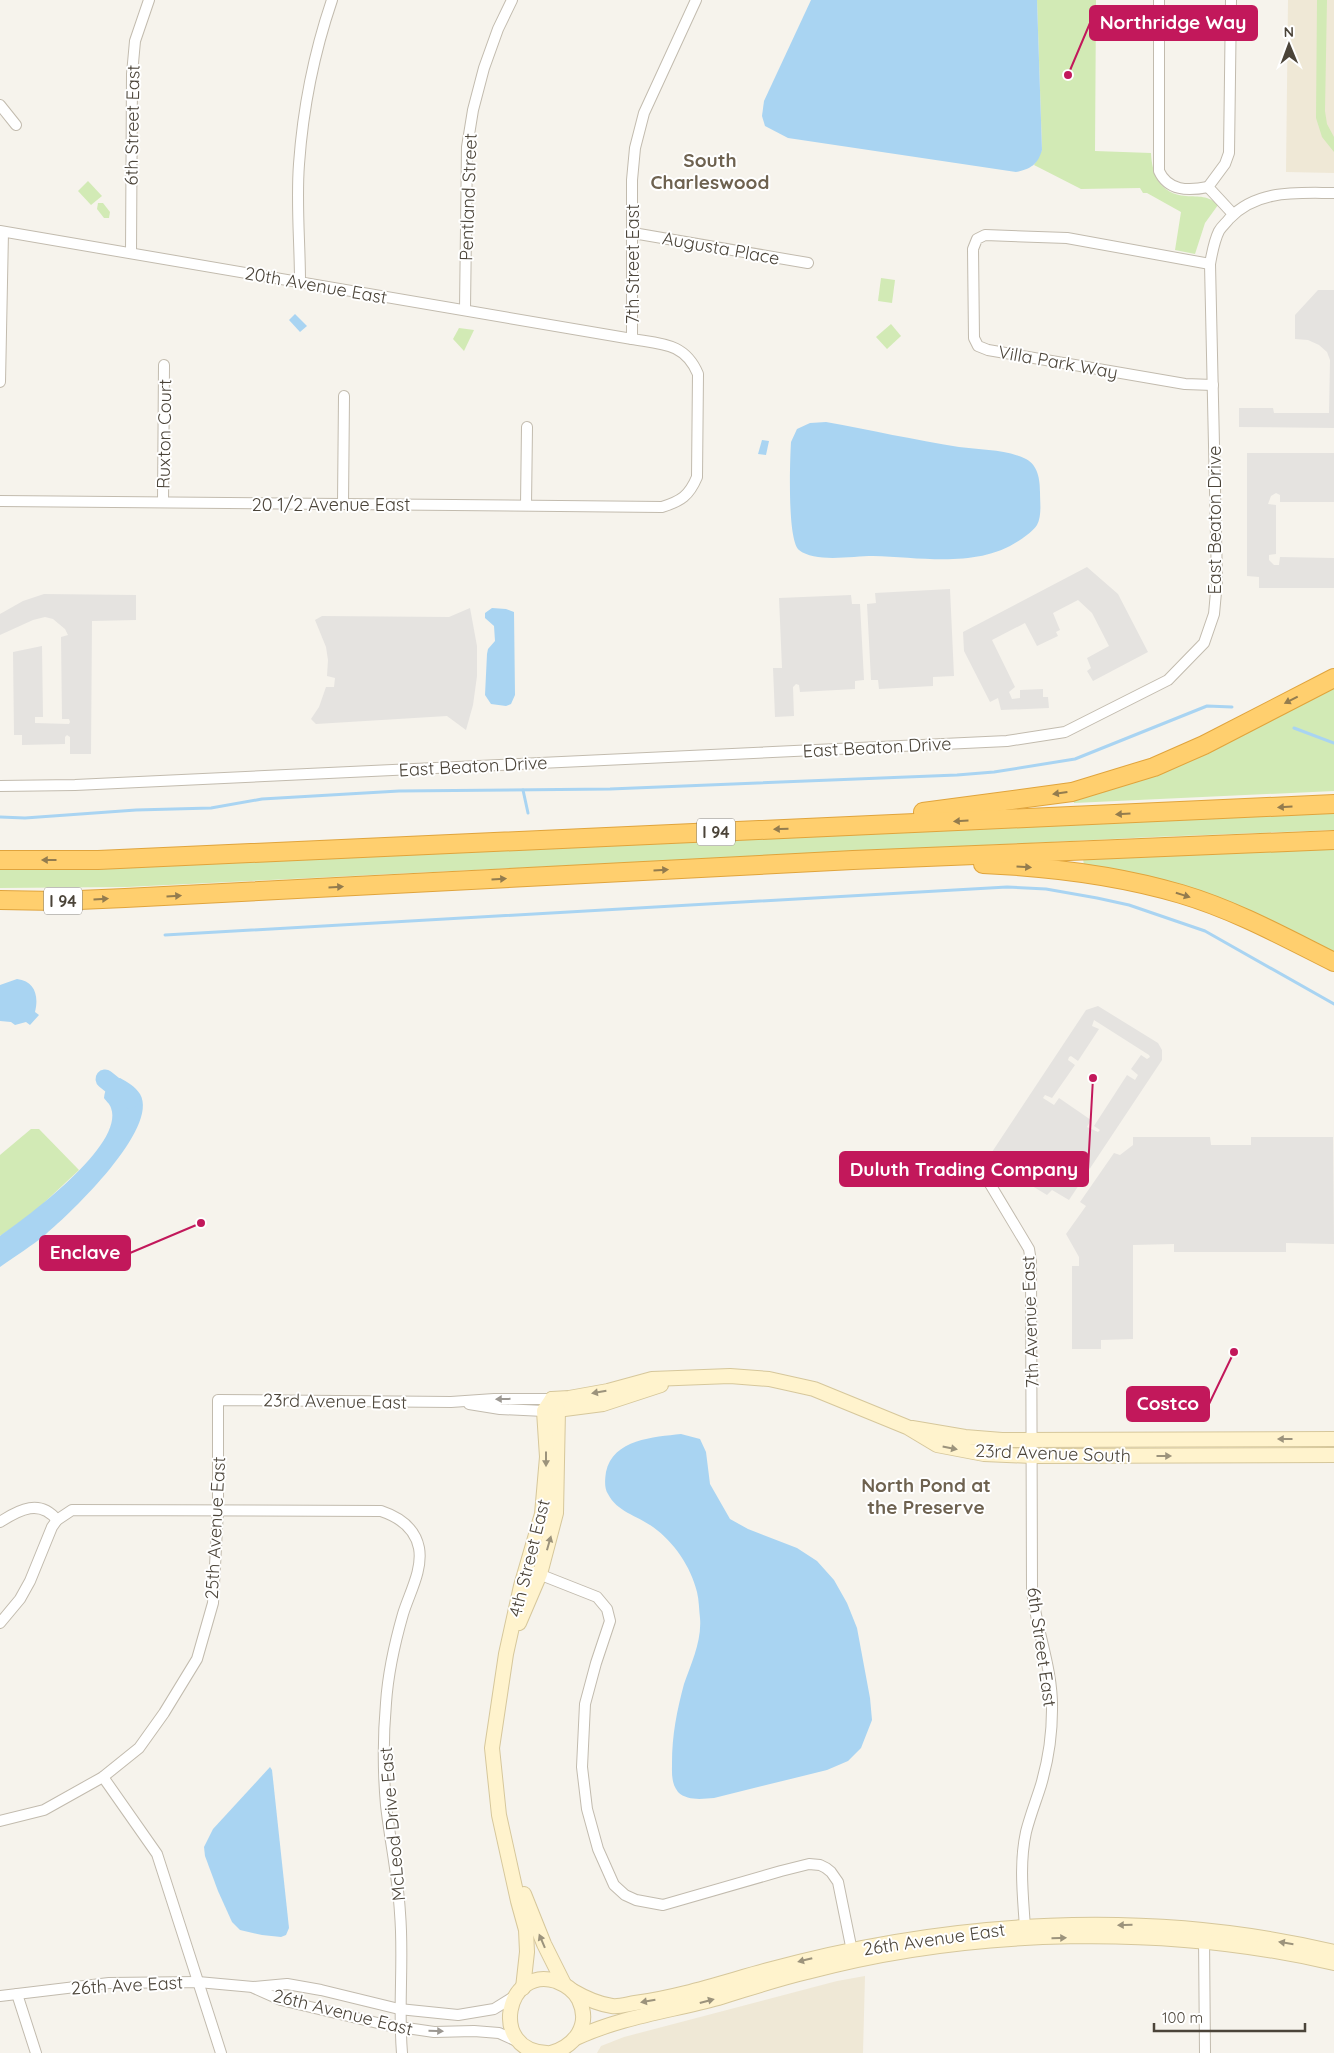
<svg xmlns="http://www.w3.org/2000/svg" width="1334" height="2053" font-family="Quicksand,sans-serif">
<rect width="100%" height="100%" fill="#f6f3ec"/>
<g fill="#efe8d6">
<polygon points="1288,0 1334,0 1334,173 1286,172"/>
<polygon points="865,1976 863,2053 597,2053 601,2046 624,2037 837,1981"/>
</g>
<g fill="#d2eab5">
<path d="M 1037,0 L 1096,0 L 1095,151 L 1151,153 C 1152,175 1160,194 1186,196 C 1199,197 1208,195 1218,205 L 1205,223 L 1195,254 L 1175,250 L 1181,212 L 1147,193 L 1143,193 L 1140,188 L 1081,189 L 1034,165 L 1042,150 Z"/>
<polygon points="1317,0 1327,0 1325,111 1327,124 1334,137 1334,152 1322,137 1316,118"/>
<polygon points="88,181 102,196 91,205 78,191"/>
<polygon points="98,203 103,203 110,212 109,218 104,218 97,209"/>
<polygon points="881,278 895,280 892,303 878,301"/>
<polygon points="891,324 901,336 887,349 876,337"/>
<polygon points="459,328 474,330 464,351 453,339"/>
<polygon points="1334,686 1334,791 1074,803 1073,798"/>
<polygon points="1334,810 1334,830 1153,837 127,887 0,888 0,870 126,867"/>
<polygon points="1334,846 1334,954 1084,866 1083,858"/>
<polygon points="31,1129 39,1129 79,1170 31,1215 0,1236 0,1155"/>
</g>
<g fill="#e5e3e0" fill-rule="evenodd">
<polygon points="1318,290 1334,290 1334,428 1239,427 1239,408 1273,408 1274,413 1329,413 1330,360 1327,352 1319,345 1308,340 1295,339 1295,315"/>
<polygon points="1247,453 1334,453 1334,502 1280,502 1280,495 1276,493 1271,496 1268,504 1276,505 1276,554 1269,555 1269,560 1274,565 1279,565 1280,557 1334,558 1334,588 1259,588 1259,577 1247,576"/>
<polygon points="1087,567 1118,594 1148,652 1093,681 1087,671 1091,668 1087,658 1109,646 1092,613 1078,600 1053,613 1060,630 1056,632 1058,636 1037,646 1025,623 992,640 1015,687 1009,692 1012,699 1020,698 1020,690 1043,689 1043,697 1048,697 1049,708 1001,710 998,698 990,702 964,651 963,632"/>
<polygon points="950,589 954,676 933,677 933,686 879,689 878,680 871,680 867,604 876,603 875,593"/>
<polygon points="44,594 136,595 136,620 92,621 91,754 70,754 70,737 67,735 65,737 65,744 22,745 22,735 14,735 13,652 42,646 43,717 35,717 35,723 69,724 70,722 69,719 62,719 61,637 68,635 65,629 53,619 45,617 33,620 0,635 0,614 23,601"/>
<polygon points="851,595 852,604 860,604 864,680 855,681 855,689 800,692 799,685 796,684 793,687 794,716 775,717 773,668 782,668 779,598"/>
<polygon points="470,608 477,646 477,676 473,705 466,730 447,716 316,724 311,719 319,707 326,687 334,687 335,678 327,676 328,660 326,647 315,620 322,616 449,617"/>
<path d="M 1098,1006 L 1158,1043 L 1162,1050 L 1162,1060 L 1069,1200 L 1052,1190 L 1047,1195 L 1019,1178 L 1024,1170 L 1007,1159 L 999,1161 L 990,1155 L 1086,1010 ZM 1094,1020 L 1149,1055 L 1150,1057 L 1147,1059 L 1141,1055 L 1131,1069 L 1138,1075 L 1135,1080 L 1127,1075 L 1094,1126 L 1100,1130 L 1098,1132 L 1087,1127 L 1091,1120 L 1059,1098 L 1054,1105 L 1043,1098 L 1045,1095 L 1052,1098 L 1075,1065 L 1068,1060 L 1069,1057 L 1071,1056 L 1078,1061 L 1099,1029 L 1092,1026 Z"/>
<polygon points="1133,1137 1210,1137 1211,1145 1251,1145 1251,1137 1333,1137 1334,1244 1286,1243 1286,1252 1174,1252 1174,1244 1133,1245 1133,1339 1101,1340 1101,1349 1072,1349 1072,1266 1079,1266 1079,1257 1066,1234 1086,1206 1080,1202 1114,1153 1120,1155 1133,1145"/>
</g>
<g fill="#a9d4f2">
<path d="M 811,0 L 1037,0 L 1042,150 C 1038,164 1031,169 1016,172 L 788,138 L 765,126 L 762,116 L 764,101 Z"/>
<polygon points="295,314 307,326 300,332 289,320"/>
<path d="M 826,422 C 870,430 915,440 959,447 C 981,450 1006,449 1026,459 C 1038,465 1040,480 1040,492 C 1040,502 1042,516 1037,525 C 1033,531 1026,536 1020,540 C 978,569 921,557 873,556 C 852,556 815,563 799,550 C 787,540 790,460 791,442 L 797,429 L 810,423 Z"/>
<polygon points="762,440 769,441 766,455 758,454"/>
<polygon points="492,608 506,609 514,612 515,695 511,704 506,706 491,704 485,695 487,654 488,649 495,641 494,626 485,618 485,613"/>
<path d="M 17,979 C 35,981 39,996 35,1012 L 39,1015 L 30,1025 L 26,1022 L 15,1025 L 11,1022 L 0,1021 L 0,985 Z"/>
<path d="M 120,1078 C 127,1082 135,1086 140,1094 C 160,1128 71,1213 46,1234 C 32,1246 15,1256 0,1267 L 0,1236 C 27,1217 125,1145 111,1108 C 110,1104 106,1101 104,1098 C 105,1087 110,1083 120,1078 Z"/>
<path d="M 681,1434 L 700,1439 L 706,1452 L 710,1484 L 730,1519 L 748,1529 L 797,1548 L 817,1561 L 834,1580 L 847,1603 L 857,1628 L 870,1698 L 872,1720 L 861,1748 L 848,1761 L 827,1770 L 714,1798 C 702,1799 687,1801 678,1792 C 671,1783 672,1773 672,1763 C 672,1735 677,1710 684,1684 C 691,1664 702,1641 700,1618 C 699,1610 699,1600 697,1592 C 691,1567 674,1542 653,1527 C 638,1516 617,1512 608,1494 C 604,1488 605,1479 606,1472 C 613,1439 654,1437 681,1434 Z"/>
<polygon points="270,1767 272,1770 289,1928 286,1935 281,1937 262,1935 240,1930 232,1922 218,1891 205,1856 204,1847 213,1829"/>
</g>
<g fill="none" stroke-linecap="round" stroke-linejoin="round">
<g stroke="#a9d4f2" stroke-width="3">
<polyline points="1294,728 1334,743"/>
<polyline points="523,790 528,813"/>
<polyline points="0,817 25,818 136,810 211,808 262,799 399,791 610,789 957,775 994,772 1075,759 1207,706 1232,707"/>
<polyline points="165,935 1007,887 1046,889 1097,898 1129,905 1205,931 1334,1004"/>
</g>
<polyline stroke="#a9d4f2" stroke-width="19" points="105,1079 130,1099"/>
<defs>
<g id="street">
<path d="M 1159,0 L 1159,171 C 1168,191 1188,191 1208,187"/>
<polyline points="1231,0 1229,153 1225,164 1208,187 1233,214"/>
<polyline points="0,105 16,125"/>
<polyline points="0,231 632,339"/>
<polyline points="633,233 808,263"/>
<polyline points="131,253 132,74 135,41 149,0"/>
<polyline points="1210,264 1067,238 985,235 977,239 973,249 974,338 978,346 988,350 1185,384 1213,385"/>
<path d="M 300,282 C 300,243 296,203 299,164 C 303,108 314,53 332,0"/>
<polyline points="465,310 467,147 473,110 484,68 498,29 512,0"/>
<polyline points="0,382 3,232"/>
<path d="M 0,501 L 662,507 C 681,501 689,496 697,477 L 698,374 C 685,343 662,344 632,339 L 632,180 L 635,148 L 644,113 L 696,0"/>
<polyline points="163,502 164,365"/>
<polyline points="343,503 344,396"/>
<polyline points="526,505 527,427"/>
<path d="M 0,786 L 75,785 L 1007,741 L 1065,732 L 1168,680 L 1204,643 L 1214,614 L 1217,581 L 1210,264 C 1212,253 1214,241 1219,231 C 1222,226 1226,223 1229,219 C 1257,189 1297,193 1334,193"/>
<path d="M 975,1159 L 1029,1249 L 1031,1262 L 1032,1590 C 1036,1630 1053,1668 1052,1710 C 1052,1735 1048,1761 1041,1785 C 1036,1801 1030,1816 1026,1832 C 1019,1864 1023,1896 1025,1928 L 1027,1934"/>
<polyline points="469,1404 500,1409 544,1411"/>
<path d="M 0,1522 C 20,1509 40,1499 57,1520"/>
<polyline points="526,1569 597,1597 607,1609 610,1621 596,1663 585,1704 582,1767 587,1809 598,1849 614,1885 625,1895 636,1900 663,1905 781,1871 809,1864 820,1865 826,1868 831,1872 838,1882 853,1956"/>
<path d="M 0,1623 L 20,1599 L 30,1581 L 52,1527 L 57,1520 L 72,1510 L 381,1511 C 399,1517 415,1528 419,1548 C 423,1570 409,1594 403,1614 C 395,1642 388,1673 386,1703 C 383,1737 383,1771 386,1805 C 390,1841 398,1877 400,1913 C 404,1960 398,2006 402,2053"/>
<polyline points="103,1777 157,1854 221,2053"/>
<polyline points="0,1821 44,1810 103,1777 139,1748 164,1713 197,1659 213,1603 218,1510 218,1400 451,1402 494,1399 552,1399"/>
<polyline points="1204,1937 1205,2053"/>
<polyline points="254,1988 281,2000 386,2025 434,2032 474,2031 499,2033 521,2043"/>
<polyline points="17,1994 36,2053"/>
<polyline points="0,1996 109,1983 198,1982 253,1987 287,1984 321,1990 399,2009 458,2015 494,2009 515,1996"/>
</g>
<g id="secondary">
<polyline points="552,1399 569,1398 608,1391 652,1379 730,1376 769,1379 814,1389 907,1427 937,1445 984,1454 1032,1456 1334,1455"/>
<polyline points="549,1411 603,1404 661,1385"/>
<polyline points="912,1428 965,1437 1002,1440 1334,1439"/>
<polyline points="519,1623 540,1574 556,1513 558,1410 552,1399"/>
<polyline points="524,1894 544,1944 564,1984"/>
<polyline points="523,1988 527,1952 526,1930 518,1901 499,1815 492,1748 506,1654 521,1586 542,1514 547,1457 544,1411 552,1399"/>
<path d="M 573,1991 C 585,1998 598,2004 612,2006 C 619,2007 628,2004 635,2003 C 680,1997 724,1982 768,1970 C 951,1920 1148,1908 1334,1952"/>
<path d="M 576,2038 C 621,2017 670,2011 718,1998 C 748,1989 777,1979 807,1972 C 972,1928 1168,1924 1334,1963"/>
<path d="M 547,2053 C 488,2051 506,1965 556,1981 C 566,1985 575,1991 579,2000 C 591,2025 575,2046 551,2053"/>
</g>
<g id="highway">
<polyline points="923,812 1072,792 1154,767 1204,745 1334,678"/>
<polyline points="0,860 98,860 1334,804"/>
<path d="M 983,864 C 1050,867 1117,875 1181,894 C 1235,910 1284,937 1334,962"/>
<polyline points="0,900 56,901 125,898 853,860 1334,840"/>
</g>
</defs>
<use href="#street" stroke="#c2bbae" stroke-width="12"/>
<use href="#secondary" stroke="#d6c79b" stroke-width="16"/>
<use href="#highway" stroke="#e0a43c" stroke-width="20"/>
<use href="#street" stroke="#fff" stroke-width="10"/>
<use href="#secondary" stroke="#fff3cd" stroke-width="14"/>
<use href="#highway" stroke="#ffcf6e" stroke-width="18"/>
</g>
<defs><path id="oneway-solid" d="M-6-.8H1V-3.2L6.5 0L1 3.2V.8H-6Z" transform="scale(1.25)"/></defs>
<g fill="#937c4e">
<use href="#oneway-solid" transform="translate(1291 700) rotate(153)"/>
<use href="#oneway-solid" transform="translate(1060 793) rotate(172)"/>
<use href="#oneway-solid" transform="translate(1285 807) rotate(177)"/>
<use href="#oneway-solid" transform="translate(1123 814) rotate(177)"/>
<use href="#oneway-solid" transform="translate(961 821) rotate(177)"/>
<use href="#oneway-solid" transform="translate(781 829) rotate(178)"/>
<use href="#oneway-solid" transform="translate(49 860) rotate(-180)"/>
<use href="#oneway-solid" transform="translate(1024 867) rotate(4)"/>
<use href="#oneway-solid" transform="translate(661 870) rotate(-3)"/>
<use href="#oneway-solid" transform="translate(499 879) rotate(-3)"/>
<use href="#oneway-solid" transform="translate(336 887) rotate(-3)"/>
<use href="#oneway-solid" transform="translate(1183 895) rotate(17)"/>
<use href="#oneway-solid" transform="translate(174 896) rotate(-3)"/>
<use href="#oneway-solid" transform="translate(101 899) rotate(-3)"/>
</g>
<g fill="#9c937c">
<use href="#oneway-solid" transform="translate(599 1392) rotate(170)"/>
<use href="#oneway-solid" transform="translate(1285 1439) rotate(180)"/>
<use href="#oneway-solid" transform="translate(950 1448) rotate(11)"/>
<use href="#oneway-solid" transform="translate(1164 1456)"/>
<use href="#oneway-solid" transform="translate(546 1459) rotate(90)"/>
<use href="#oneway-solid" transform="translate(549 1543) rotate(-74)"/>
<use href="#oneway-solid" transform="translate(1125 1925) rotate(179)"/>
<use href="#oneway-solid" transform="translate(1059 1938) rotate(-1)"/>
<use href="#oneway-solid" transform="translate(542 1941) rotate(-113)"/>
<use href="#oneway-solid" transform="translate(1286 1943) rotate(-171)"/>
<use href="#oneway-solid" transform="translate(805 1960) rotate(166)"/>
<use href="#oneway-solid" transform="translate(648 2001) rotate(170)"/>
<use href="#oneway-solid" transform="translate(707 2001) rotate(-15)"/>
</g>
<g fill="#9c9892">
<use href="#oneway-solid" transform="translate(503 1399) rotate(179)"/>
<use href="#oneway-solid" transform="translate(436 2031) rotate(1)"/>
</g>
<g text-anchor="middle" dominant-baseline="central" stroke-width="4" stroke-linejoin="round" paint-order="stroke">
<g fill="#fff" stroke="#817c74" stroke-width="1">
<rect x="697" y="818.5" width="38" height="27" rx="4"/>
<rect x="44" y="887.5" width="38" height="27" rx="4"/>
</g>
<g font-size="16" font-weight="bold" fill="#4b4439">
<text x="716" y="832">I 94</text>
<text x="63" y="901">I 94</text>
</g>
<g font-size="18" fill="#4b4439" stroke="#fff">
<text transform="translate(132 125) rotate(-89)">6th Street East</text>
<text transform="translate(468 197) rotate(-88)">Pentland Street</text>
<text transform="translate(721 248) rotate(10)">Augusta Place</text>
<text transform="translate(632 264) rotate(-90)">7th Street East</text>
<text transform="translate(316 285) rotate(10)">20th Avenue East</text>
<text transform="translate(1058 362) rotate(10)">Villa Park Way</text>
<text transform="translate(164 434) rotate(-89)">Ruxton Court</text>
<text x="331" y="504">20 1/2 Avenue East</text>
<text transform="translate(1214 520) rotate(-90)">East Beaton Drive</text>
<text transform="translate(877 747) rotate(-3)">East Beaton Drive</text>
<text transform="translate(473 766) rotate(-3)">East Beaton Drive</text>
<text transform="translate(1030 1322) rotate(-92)">7th Avenue East</text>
<text transform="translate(335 1401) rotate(1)">23rd Avenue East</text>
<text transform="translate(1053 1453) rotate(2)">23rd Avenue South</text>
<text transform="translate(215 1528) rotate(-87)">25th Avenue East</text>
<text transform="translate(529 1558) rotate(-76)">4th Street East</text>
<text transform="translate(1042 1647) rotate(82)">6th Street East</text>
<text transform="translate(392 1824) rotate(-95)">McLeod Drive East</text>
<text transform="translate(934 1939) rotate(-8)">26th Avenue East</text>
<text transform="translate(127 1985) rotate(-3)">26th Ave East</text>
<text transform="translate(343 2012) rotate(14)">26th Avenue East</text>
</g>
<g font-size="19" font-weight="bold" fill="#6e6250" stroke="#fff">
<text x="710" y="160">South<tspan x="710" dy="22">Charleswood</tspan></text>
<text x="926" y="1485">North Pond at<tspan x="926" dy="22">the Preserve</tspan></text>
</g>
</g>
<path fill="none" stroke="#c2185b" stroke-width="2" d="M1068 75L1090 23M1093 1078L1088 1169M201 1223L130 1253M1234 1352L1209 1404"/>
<g fill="#c2185b" stroke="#fff" stroke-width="2">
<circle cx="1068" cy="75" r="5"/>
<circle cx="1093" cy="1078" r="5"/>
<circle cx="201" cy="1223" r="5"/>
<circle cx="1234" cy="1352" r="5"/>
</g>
<g fill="#c2185b" stroke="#c2185b" stroke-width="2">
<rect x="1090" y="6" width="167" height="34" rx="5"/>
<rect x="840" y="1152" width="248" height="34" rx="5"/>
<rect x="40" y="1236" width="90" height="34" rx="5"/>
<rect x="1127" y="1387" width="82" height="34" rx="5"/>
</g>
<g font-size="19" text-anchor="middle" font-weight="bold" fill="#fff">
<text x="1173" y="29">Northridge Way</text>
<text x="964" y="1176">Duluth Trading Company</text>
<text x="85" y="1259">Enclave</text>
<text x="1168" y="1410">Costco</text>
</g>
<g transform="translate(1289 45) rotate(359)" stroke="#ffffff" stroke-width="4" paint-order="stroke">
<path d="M0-4L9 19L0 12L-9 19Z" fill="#4b4439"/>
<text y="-8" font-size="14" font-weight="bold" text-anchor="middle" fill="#4b4439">N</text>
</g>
<path d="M1154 2023v8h151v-8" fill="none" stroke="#4b4439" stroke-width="2.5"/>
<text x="1162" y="2023" font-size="15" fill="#4b4439" stroke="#ffffff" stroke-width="4" paint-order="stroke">100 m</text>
</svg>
